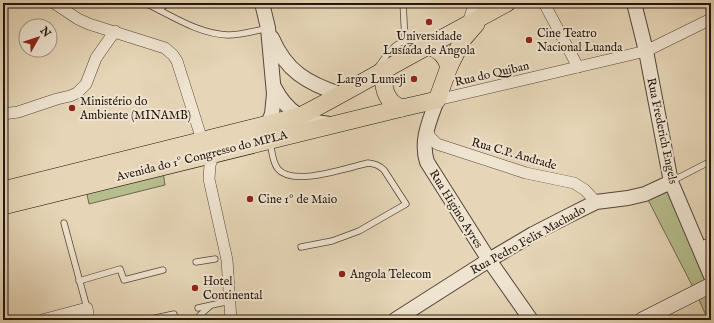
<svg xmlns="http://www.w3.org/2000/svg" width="714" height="323" font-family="'IM FELL English',serif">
<rect width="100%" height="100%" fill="#e6d6b7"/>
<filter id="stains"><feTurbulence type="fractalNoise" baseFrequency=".005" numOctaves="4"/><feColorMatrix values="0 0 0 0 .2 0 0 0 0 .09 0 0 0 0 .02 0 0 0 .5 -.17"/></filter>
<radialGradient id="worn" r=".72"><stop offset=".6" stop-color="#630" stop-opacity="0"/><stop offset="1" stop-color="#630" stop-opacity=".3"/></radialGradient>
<g fill="#b6bd8d" stroke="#6c694d">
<polygon points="162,166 165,185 89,204 85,185"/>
<polygon points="671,182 711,276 711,320 708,320 696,293 645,194"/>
</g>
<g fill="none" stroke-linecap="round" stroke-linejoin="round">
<defs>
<g id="service">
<path d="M 145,3 C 171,15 198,34 228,35 C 241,35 255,31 268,28"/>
<polyline points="403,3 405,41"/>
<polyline points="159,10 167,3"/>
<path d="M 378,67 C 388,54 394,41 412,40 C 417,40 422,41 428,40"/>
<path d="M 270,142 C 272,150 272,162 278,169 C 293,187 347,168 368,163 C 375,164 379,165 384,170 L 406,204 L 359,231 L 332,241 L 301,247"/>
<polyline points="672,181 711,161"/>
<polyline points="64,223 87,308"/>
<polyline points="698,246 711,240"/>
<polyline points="196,262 215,259"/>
<polyline points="79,281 120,269 124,280 163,270"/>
<polyline points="198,308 230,301"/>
<polyline points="200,315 209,307"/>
<polyline points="146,320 174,314"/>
</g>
<g id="minor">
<polyline points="54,3 78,19 89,24 165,48 173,55 177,61 202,140"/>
<polyline points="544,3 578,67"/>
<polyline points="468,23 472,11 478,3"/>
<polyline points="437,100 646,51 711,19"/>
<polyline points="3,114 18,112 57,99 70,96 77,93 86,84 96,58 115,31"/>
<polyline points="427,129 430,137 437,144 526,173 574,183 585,190 596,202"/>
<polyline points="215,151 210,165 209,179 227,260 231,320"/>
<polyline points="42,320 87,308 89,320"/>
</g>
<g id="tertiary">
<polyline points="262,3 268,28 274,94 272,114 269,121 265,125"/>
<polyline points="634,3 646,51 671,182 711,276"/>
<path d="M 272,38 C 286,71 307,83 340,94"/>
<path d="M 274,87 C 287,112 302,121 330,124"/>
<path d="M 437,100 C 430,120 420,140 427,162 L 489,260 L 531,320"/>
<polyline points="395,320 489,260 533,234 568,216 596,202 628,198 645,194 671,182"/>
</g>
<polyline id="secondary" points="642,320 711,285"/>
<g id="primary">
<polyline points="428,46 507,3"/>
<polyline points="449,67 463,39 476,24"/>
<path d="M 3,190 L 300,116 C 343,94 385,69 428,46 C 439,49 446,56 449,67 L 437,100 L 402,108 C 385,103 382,85 384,70"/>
<polyline points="3,206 402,108"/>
</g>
</defs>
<use href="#service" stroke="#544538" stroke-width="7"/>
<use href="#minor" stroke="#544538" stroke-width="12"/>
<use href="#tertiary" stroke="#544538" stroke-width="16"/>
<use href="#secondary" stroke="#23150d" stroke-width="16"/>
<use href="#primary" stroke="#23150d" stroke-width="18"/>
<use href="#service" stroke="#efe4d0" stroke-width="5.5"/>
<use href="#minor" stroke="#efe4d0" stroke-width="11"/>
<use href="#tertiary" stroke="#efe4d0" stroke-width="14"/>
<use href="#secondary" stroke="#efe4d0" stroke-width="15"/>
<use href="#primary" stroke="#e6d6b7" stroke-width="17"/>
</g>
<g fill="#8f2418" stroke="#efe4d0" stroke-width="1.5">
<circle cx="429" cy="22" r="4"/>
<circle cx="529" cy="40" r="4"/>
<circle cx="414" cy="79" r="4"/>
<circle cx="72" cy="108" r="4"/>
<circle cx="250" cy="199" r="4"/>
<circle cx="342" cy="274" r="4"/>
<circle cx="195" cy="288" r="4"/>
</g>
<g text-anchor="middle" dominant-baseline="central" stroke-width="4" stroke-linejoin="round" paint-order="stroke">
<g font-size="12" fill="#23150d" stroke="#efe4d0" text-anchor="start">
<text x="537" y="33">Cine Teatro<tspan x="537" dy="14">Nacional Luanda</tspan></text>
<text x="429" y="36" text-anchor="middle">Universidade<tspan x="429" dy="14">Lusíada de Angola</tspan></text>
<text x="406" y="79" text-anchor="end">Largo Lumeji</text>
<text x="80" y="101">Ministério do<tspan x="80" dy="14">Ambiente (MINAMB)</tspan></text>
<text x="258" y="199">Cine 1º de Maio</text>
<text x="350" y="274">Angola Telecom</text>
<text x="203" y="281">Hotel<tspan x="203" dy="14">Continental</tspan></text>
</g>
<g font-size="12" fill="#23150d" stroke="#efe4d0">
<text transform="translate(492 74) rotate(-13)">Rua do Quiban</text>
<text transform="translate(662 131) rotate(78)">Rua Frederich Engels</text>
<text transform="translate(514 154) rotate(16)">Rua C.P. Andrade</text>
<text transform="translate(202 156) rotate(-14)">Avenida do 1º Congresso do MPLA</text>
<text transform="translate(456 209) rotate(58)">Rua Higino Ayres</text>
<text transform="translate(528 240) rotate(-29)">Rua Pedro Felix Machado</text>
</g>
</g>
<rect width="714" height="323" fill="none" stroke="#e6d6b7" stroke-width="16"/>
<rect x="4" y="4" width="706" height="315" fill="none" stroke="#23150d" stroke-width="2"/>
<rect x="8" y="8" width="698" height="307" fill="none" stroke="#23150d"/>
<g transform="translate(38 38) rotate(51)"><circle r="19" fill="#efe4d0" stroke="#9d9182"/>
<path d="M0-3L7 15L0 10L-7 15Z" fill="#8f2418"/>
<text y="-6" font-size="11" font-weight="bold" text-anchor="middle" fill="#23150d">N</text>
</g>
<rect width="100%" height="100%" filter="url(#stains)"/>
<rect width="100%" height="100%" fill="url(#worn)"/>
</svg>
